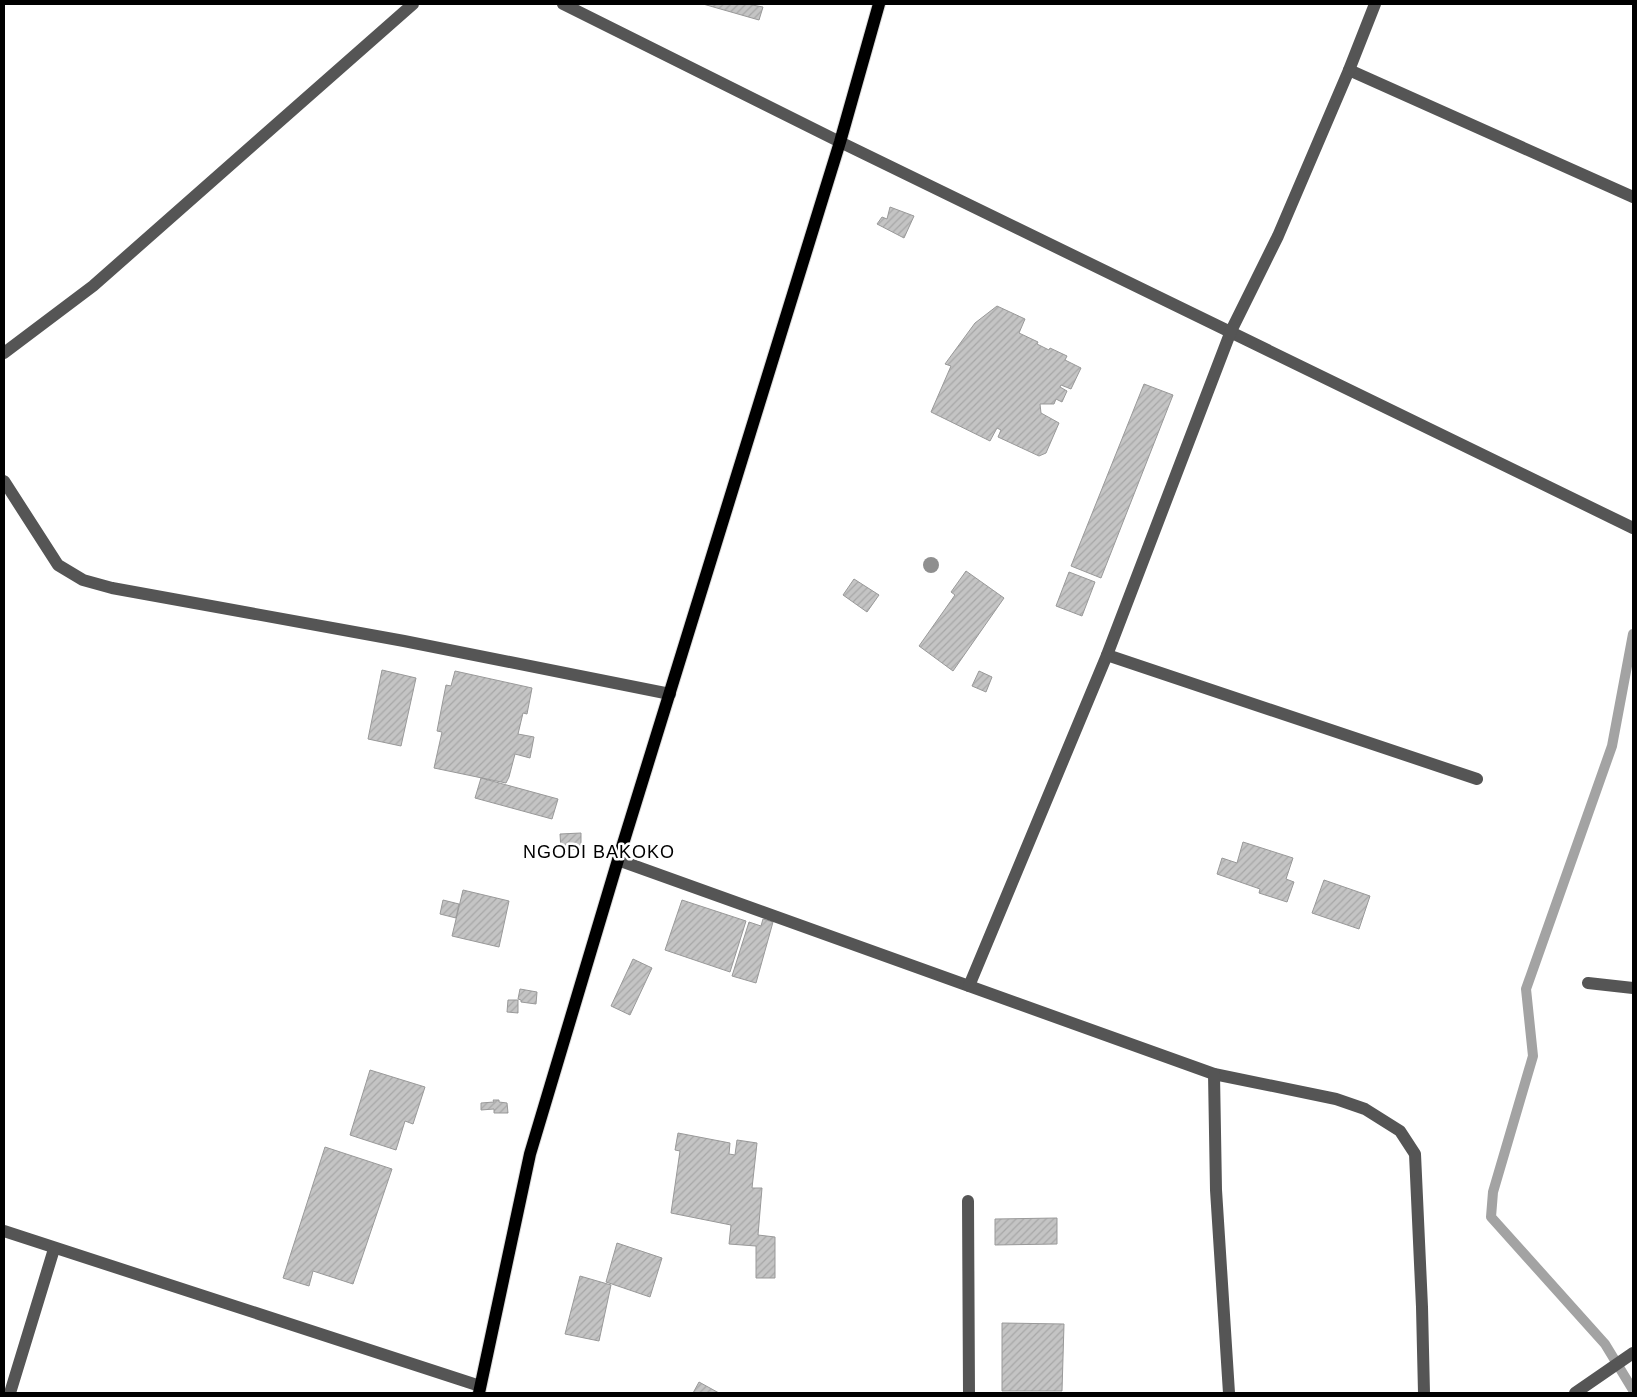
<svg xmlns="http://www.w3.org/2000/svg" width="1637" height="1397" font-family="Arial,sans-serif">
<defs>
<pattern id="building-hatch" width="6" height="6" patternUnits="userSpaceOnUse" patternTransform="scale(1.25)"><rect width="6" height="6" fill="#c4c4c4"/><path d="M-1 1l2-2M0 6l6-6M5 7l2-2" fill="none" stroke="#a7a7a7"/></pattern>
</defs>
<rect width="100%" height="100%" fill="#fff"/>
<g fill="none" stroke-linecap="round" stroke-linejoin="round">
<polyline stroke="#a3a3a3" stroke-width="10" points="1633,634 1612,746 1526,989 1533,1056 1493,1192 1491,1217 1605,1344 1633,1390"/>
</g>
<g fill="url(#building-hatch)" stroke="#999">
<polygon points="703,4 747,4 763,7 759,20"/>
<polygon points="890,207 914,216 904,238 877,224 882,217 887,219"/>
<polygon points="997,306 1025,319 1019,333 1038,342 1037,344 1049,350 1050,348 1067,356 1065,360 1081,368 1071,389 1061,385 1060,387 1067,391 1062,402 1056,399 1054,404 1040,404 1041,413 1059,423 1046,453 1039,456 998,437 1001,430 997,428 990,441 931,412 951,366 945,364 975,323"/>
<polygon points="1144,384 1173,395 1101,578 1071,566"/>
<polygon points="966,571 1004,598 953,671 919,646 955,595 951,592"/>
<polygon points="1069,572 1095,582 1082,616 1056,606"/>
<polygon points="854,579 879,595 867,612 843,595"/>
<polygon points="382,670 416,678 401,746 368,739"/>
<polygon points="455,671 532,688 527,714 523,713 518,734 534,737 530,758 515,754 509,777 506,783 434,768 442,732 437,731 446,685 451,686"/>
<polygon points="979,671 992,677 986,692 972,686"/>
<polygon points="481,778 558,799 552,819 475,798"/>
<polygon points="581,833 581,849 561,850 560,834"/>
<polygon points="1243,842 1293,858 1286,879 1294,882 1287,902 1259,893 1260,889 1217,874 1222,858 1237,863"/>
<polygon points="1324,880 1370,896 1359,929 1312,913"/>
<polygon points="463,890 509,901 499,947 452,936"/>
<polygon points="443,900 459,904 456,918 440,914"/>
<polygon points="682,900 746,921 730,972 665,950"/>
<polygon points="763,919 773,922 756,983 732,976 749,922 761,926"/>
<polygon points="633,959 652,968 630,1015 611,1006"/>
<polygon points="520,989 537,992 536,1004 521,1002 521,1000 518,999"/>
<polygon points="508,1000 518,1000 518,1013 507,1012"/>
<polygon points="370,1070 425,1087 413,1124 405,1121 396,1150 350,1135"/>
<polygon points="493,1100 499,1100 499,1102 507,1103 508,1113 494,1113 494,1109 481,1110 481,1103 494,1102"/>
<polygon points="678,1133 730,1143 729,1154 735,1155 737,1140 757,1143 752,1188 762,1188 758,1235 775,1237 775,1278 756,1278 756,1246 729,1244 731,1225 671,1213 680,1151 675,1150"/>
<polygon points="325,1147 392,1169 353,1284 313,1271 309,1286 283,1278"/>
<polygon points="1057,1218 1057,1244 995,1245 995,1219"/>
<polygon points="617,1243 662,1258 650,1297 606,1282"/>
<polygon points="580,1276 611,1285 599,1341 565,1334"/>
<polygon points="1002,1323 1064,1324 1062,1391 1002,1391"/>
<polygon points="699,1382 719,1393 693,1393"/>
</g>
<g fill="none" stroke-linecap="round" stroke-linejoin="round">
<defs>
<polyline id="major" points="479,1393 530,1154 618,860 840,142 879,4"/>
</defs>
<use href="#major" stroke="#dbdbdb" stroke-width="14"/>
<g stroke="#555" stroke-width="12">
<polyline points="563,4 840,142 1633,528"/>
<polyline points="1349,70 1633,197"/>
<polyline points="4,353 93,286 413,4"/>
<polyline points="4,481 58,565 83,580 112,588 404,641 670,694"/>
<polyline points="1107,655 1477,779"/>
<polyline points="618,860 1214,1074 1336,1099 1365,1109 1400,1131 1415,1154 1422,1307 1424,1393"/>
<polyline points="1588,983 1633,988"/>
<polyline points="969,986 1107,655 1231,331 1278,236 1349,70 1375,4"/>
<polyline points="1214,1074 1216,1190 1229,1393"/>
<polyline points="968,1201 969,1393"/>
<polyline points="4,1231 480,1386"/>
<polyline points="10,1393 54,1249"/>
<polyline points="1575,1393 1633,1353"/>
</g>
<use href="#major" stroke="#000" stroke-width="12"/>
</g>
<circle fill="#8f8f8f" cx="931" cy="565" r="8"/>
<g text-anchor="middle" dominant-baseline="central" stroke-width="5" stroke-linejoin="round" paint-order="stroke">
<g font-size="18" letter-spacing="1" fill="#000" stroke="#fff">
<text x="599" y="852">NGODI BAKOKO</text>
</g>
</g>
<rect width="1637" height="1397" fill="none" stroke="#000000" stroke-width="10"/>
</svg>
